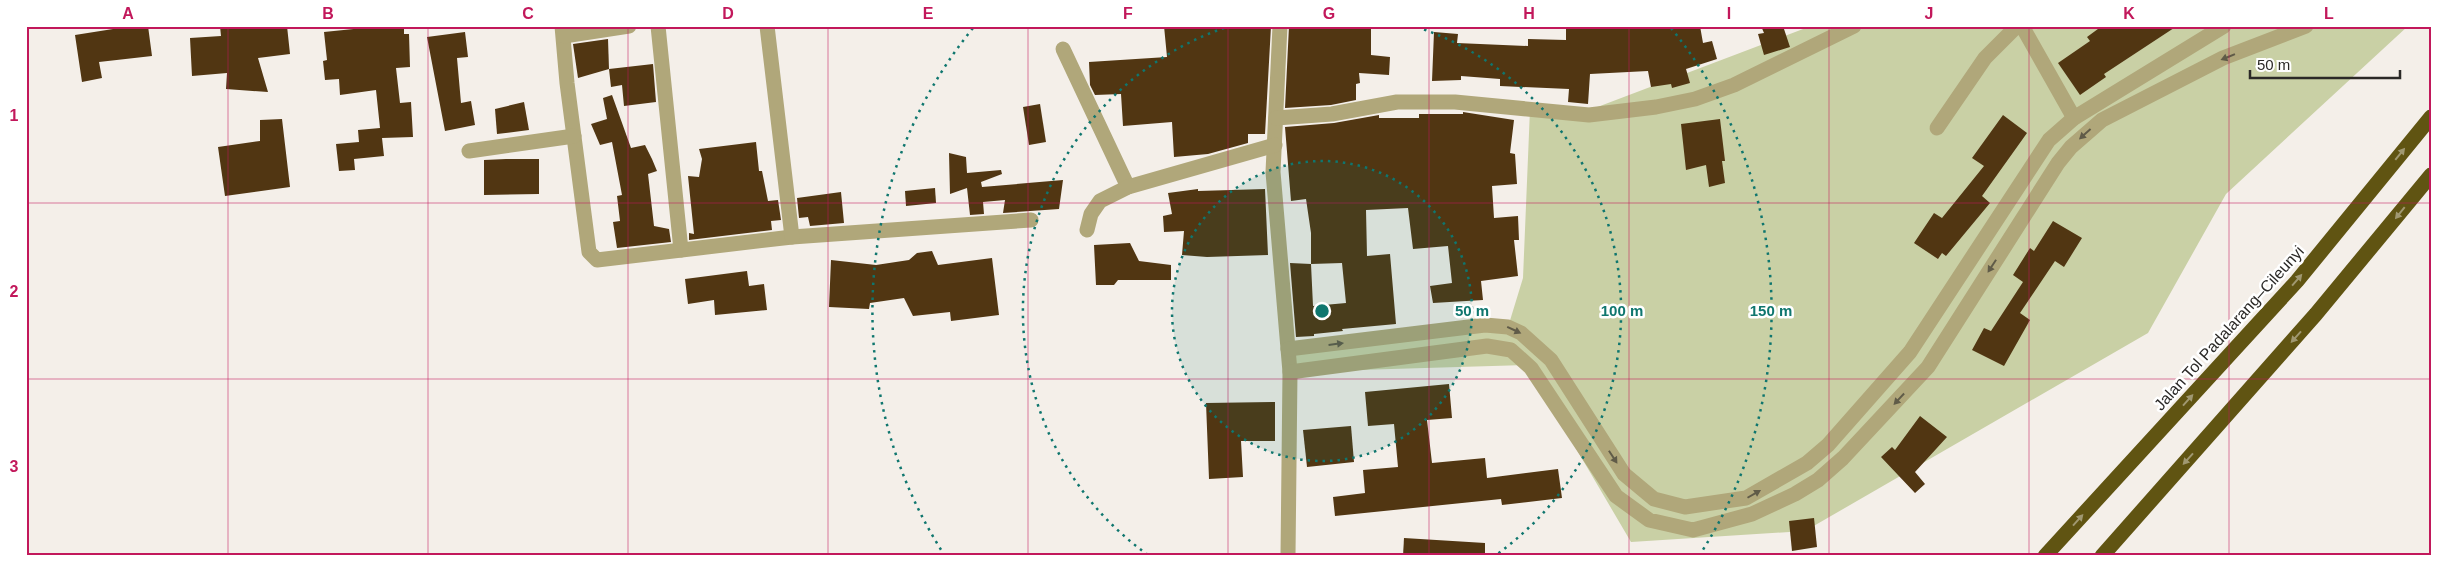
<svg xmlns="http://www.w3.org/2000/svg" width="2457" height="582" font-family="Helvetica,sans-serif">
<rect width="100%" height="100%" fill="#f4efe9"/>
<polygon fill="#c9d0a5" points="1811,26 2408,26 2226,194 2148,333 1805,531 1631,542 1527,365 1290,372 1288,349 1508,327 1523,278 1530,109 1579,114"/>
<g fill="#513612" fill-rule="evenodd">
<polygon points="113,26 148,26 152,56 99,62 102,78 82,82 75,35 113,29"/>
<polygon points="220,26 287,26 290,54 258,58 268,92 226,89 227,73 192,76 190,38 221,36"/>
<polygon points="383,26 404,26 404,34 409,34 410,67 396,68 400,103 411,102 413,137 382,138 384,156 354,159 355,170 339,171 336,144 359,142 358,130 380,128 376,90 340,95 339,79 325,80 323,61 327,60 324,32"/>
<polygon points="1164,26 1271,26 1265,134 1248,134 1248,143 1208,154 1174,157 1172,122 1123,126 1121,94 1095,95 1090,85 1089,62 1167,57"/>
<polygon points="1289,26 1371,26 1371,55 1390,57 1389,75 1359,73 1360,83 1356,84 1356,100 1331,105 1285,108"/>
<polygon points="1566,26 1700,26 1703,43 1712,41 1717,59 1686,69 1690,83 1672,88 1671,84 1651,87 1648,71 1590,74 1588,104 1568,102 1569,89 1500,86 1500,79 1461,76 1461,80 1432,81 1434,32 1458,34 1457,43 1528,46 1528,39 1566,40"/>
<polygon points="1761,26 1783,26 1790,47 1764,55 1758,34 1764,33"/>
<polygon points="2102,26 2177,26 2104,74 2106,77 2080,95 2058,63 2090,41 2087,37"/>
<polygon points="465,32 468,57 457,58 461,103 471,101 475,125 445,131 427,37"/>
<polygon points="608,39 609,69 578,78 573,44"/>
<polygon points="653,64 656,102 624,106 622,85 611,87 609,69"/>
<polygon points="612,95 631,148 645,145 652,159 657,171 648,174 654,226 669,229 671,242 617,248 613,222 620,221 617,196 622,195 612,142 600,145 591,124 607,119 603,98"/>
<polygon points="524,102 529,130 497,134 495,109"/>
<polygon points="1040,104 1046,142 1029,145 1023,107"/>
<path d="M 1463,112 L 1514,120 L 1510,153 L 1515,154 L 1517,184 L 1492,186 L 1494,218 L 1518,216 L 1519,240 L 1514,240 L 1518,276 L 1481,281 L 1483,300 L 1433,303 L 1430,286 L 1452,283 L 1448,246 L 1413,249 L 1408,208 L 1366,210 L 1367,256 L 1390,254 L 1396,324 L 1342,329 L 1343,331 L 1314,334 L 1314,336 L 1296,337 L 1290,263 L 1311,264 L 1311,233 L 1306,199 L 1291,201 L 1285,127 L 1334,123 L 1379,115 L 1379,118 L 1419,118 L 1419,114 L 1463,114 ZM 1342,263 L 1346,303 L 1313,306 L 1311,264 Z"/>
<polygon points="2003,115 2027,133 1982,196 1990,203 1946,256 1942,253 1938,259 1914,243 1934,213 1942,218 1984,166 1972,158"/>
<polygon points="282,119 290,187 225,196 218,147 260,141 260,120"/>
<polygon points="1720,119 1725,161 1722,161 1725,183 1709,187 1706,165 1686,170 1681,124"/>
<polygon points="756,142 759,171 762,171 768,201 778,200 781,220 771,221 772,230 689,240 689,233 694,234 688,176 699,177 702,159 699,149"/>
<polygon points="949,153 966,157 967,173 1001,170 1002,174 981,182 982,187 1063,180 1059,209 1003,213 1005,200 983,202 984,214 970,215 967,188 950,194"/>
<polygon points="506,159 539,159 539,194 484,195 484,160"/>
<polygon points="935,188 936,203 906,206 905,191"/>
<polygon points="1198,189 1198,191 1265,189 1268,255 1207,257 1182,255 1184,231 1164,232 1163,216 1172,214 1168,193"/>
<polygon points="841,192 844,223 810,226 808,217 799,218 797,198"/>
<polygon points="2053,221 2082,238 2064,267 2055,261 2020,313 2030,320 2004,366 1972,350 1984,328 1991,331 2023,282 2013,275 2030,248 2034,251"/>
<polygon points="1130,243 1139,261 1171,265 1171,280 1118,280 1114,285 1096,285 1094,245"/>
<polygon points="932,251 938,265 992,258 999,315 951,321 950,312 913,316 904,298 870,303 869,309 829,307 831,260 876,265 909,260 917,253"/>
<polygon points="747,271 749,286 764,284 767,310 715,315 714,300 688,304 685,279"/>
<polygon points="1449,384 1452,418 1427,420 1432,463 1485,458 1487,478 1558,469 1562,498 1502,505 1501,499 1335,516 1333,497 1365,493 1363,470 1398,467 1394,424 1368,426 1365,392"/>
<polygon points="1275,402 1275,441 1241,441 1243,477 1209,479 1206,403"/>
<polygon points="1920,416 1947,437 1915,472 1925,484 1915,493 1881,457 1892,447 1895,450"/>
<polygon points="1351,426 1354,462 1307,467 1303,430"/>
<polygon points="1814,518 1817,547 1792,551 1789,521"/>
<polygon points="1404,538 1485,543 1485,556 1403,556"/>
</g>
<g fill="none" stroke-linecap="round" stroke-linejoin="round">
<g stroke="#b0a77a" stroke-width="15">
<polyline points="562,26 567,83 589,252 597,260 792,237 1031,220"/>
<polyline points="658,26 681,250"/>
<polyline points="767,26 792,237"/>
<polyline points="1280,26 1273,172 1290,372 1288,556"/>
<polyline points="2022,26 2074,118"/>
<polyline points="564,36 629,26"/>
<polyline points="1063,49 1128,187"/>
<polyline points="1276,118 1332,114 1397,102 1455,102 1589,115 1656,107 1695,99 1734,85 1854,26"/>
<polyline points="1937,128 1985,58 2017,26"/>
<polyline points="469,151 574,136"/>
<polyline points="1087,230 1091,214 1100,201 1128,187 1275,145"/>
<polyline points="1288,349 1485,325 1508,327 1521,333 1551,360 1624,474 1654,499 1685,507 1746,498 1807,463 1828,445 1910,352 2049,140 2074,118 2224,26"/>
<polyline points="1290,372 1487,346 1511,350 1531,368 1616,496 1649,520 1693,530 1752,514 1795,494 1818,480 1843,458 1928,367 2058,163 2071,147 2102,120 2223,58 2306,26"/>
</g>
<g stroke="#605412" stroke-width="15">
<polyline points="2045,556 2297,281 2431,117"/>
<polyline points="2102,556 2316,314 2431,175"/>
</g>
</g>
<defs><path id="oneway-solid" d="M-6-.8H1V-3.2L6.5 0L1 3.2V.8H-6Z" transform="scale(1.25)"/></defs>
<g fill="#605b48">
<use href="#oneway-solid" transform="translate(2228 57) rotate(158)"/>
<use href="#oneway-solid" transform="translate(2085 134) rotate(138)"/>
<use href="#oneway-solid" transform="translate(1992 266) rotate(123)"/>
<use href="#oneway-solid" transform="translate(1514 330) rotate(25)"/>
<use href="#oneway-solid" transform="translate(1336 344) rotate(-7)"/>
<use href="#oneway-solid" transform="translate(1899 399) rotate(133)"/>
<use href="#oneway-solid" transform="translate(1613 457) rotate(57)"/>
<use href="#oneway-solid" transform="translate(1754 494) rotate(-30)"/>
</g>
<g fill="#a09871">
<use href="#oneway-solid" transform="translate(2400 154) rotate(-51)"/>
<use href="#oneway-solid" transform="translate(2400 213) rotate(129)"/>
<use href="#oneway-solid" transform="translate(2297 280) rotate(-49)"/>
<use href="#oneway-solid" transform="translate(2296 337) rotate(132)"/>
<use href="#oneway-solid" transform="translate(2188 400) rotate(-48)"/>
<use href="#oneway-solid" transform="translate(2188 459) rotate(132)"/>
<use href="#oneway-solid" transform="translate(2078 520) rotate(-48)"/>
</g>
<path fill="none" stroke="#c2185b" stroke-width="1" stroke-opacity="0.55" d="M 228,26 L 228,556M 428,26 L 428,556M 628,26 L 628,556M 828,26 L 828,556M 1028,26 L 1028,556M 1228,26 L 1228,556M 1429,26 L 1429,556M 1629,26 L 1629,556M 1829,26 L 1829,556M 2029,26 L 2029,556M 2229,26 L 2229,556M 26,203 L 2431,203M 26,379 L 2431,379"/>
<circle cx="1322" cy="311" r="150" fill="#0f766e" fill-opacity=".12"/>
<g fill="none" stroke="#0f766e" stroke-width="2.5" stroke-dasharray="2.5 5">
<circle cx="1322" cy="311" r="150"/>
<path d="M1148 555A300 300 0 0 1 1227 27M1417 27A300 300 0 0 1 1496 555"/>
<path d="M945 556A449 449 0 0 1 973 28M1671 28A449 449 0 0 1 1699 556"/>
</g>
<g text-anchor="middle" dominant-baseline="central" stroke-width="5" stroke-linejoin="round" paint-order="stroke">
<g font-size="16" fill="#2b2927" stroke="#fff">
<text transform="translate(2229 328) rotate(-48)">Jalan Tol Padalarang–Cileunyi</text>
</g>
</g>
<circle cx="1322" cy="311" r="8" fill="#0f766e" stroke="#fff" stroke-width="2.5"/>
<g font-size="15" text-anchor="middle" font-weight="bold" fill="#0f766e" stroke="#fff" stroke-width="5" stroke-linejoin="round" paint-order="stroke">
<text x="1472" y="316">50 m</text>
<text x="1622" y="316">100 m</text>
<text x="1771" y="316">150 m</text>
</g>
<rect width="2457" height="582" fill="none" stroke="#ffffff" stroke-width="55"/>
<path d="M2250 70v8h150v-8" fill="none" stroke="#2b2927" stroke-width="2.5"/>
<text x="2257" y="70" font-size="15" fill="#2b2927" stroke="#ffffff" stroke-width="4" paint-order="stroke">50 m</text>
<rect x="28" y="28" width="2402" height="526" fill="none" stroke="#c2185b" stroke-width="2"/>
<g font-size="16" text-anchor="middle" font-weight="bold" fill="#c2185b">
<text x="128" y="19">A</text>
<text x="328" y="19">B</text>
<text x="528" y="19">C</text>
<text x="728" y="19">D</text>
<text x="928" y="19">E</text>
<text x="1128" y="19">F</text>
<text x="1329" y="19">G</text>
<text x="1529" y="19">H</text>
<text x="1729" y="19">I</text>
<text x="1929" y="19">J</text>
<text x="2129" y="19">K</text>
<text x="2329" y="19">L</text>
<text x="14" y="121">1</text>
<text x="14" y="297">2</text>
<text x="14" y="472">3</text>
</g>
</svg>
